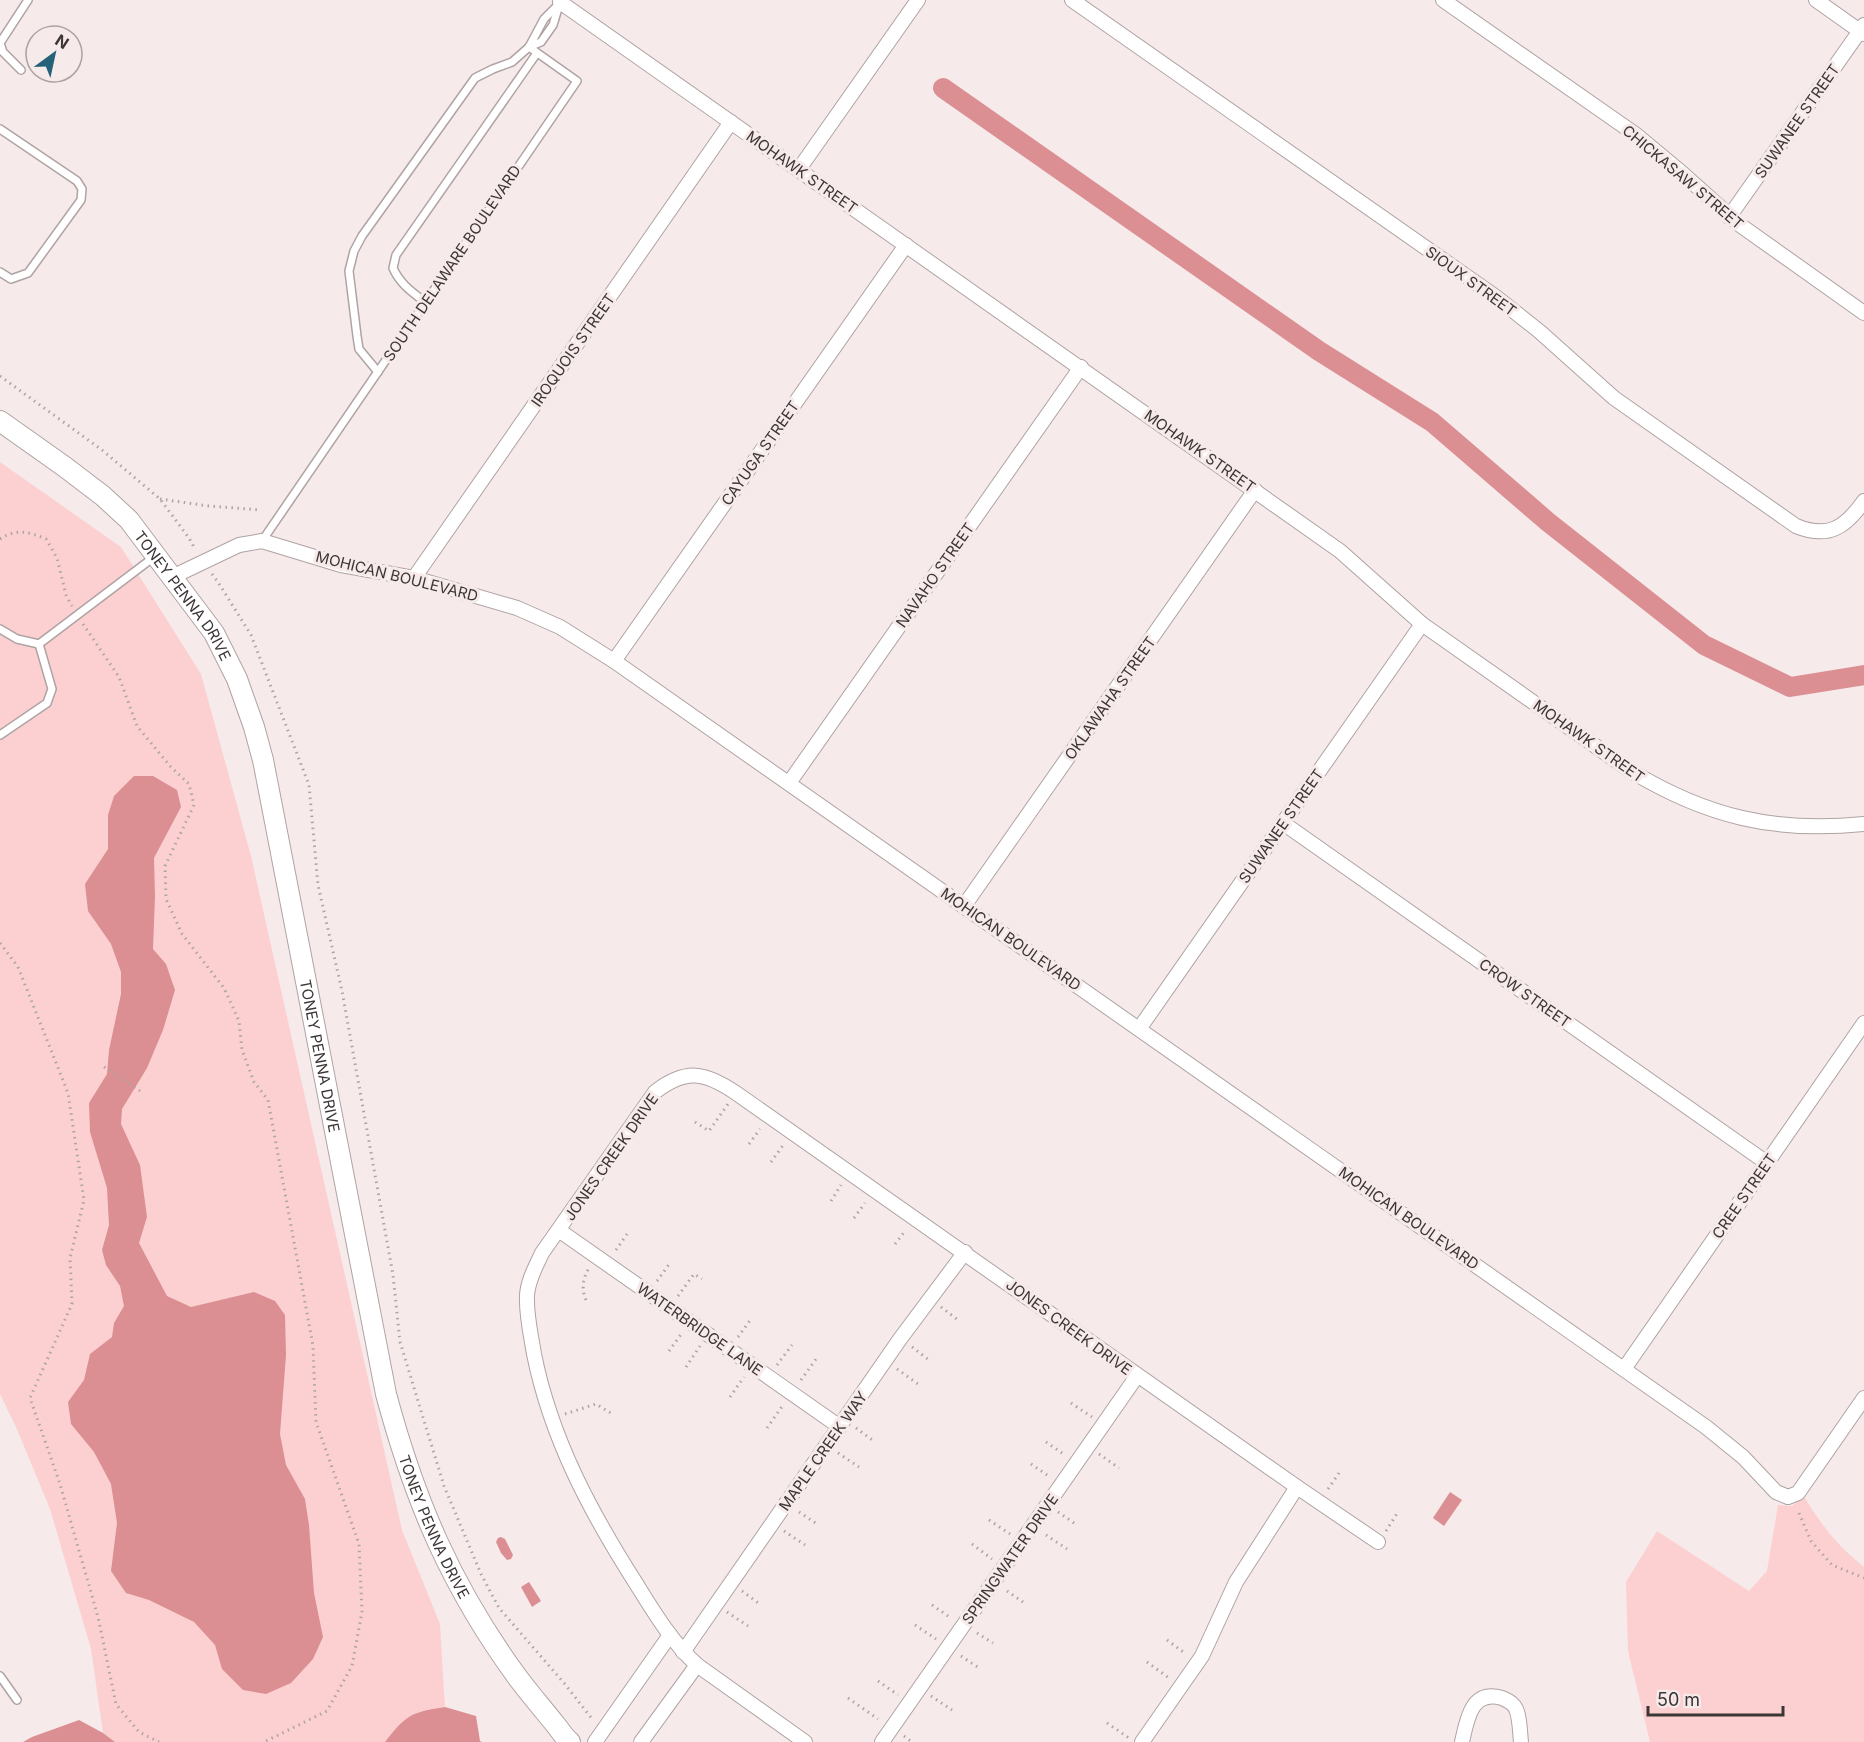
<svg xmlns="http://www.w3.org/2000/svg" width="1864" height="1742" font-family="Inter,sans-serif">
<rect width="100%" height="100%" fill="#f7eaea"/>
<g fill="#fcd0d1">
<path d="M 0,462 L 121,547 L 201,674 L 251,856 L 402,1530 L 440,1624 L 445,1707 C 409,1712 408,1715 385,1742 L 115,1742 L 103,1733 L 91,1649 L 50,1509 L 16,1427 L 0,1394 Z"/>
<path d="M 1804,1496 C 1820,1524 1839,1547 1864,1567 L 1864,1742 L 1650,1742 L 1628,1651 L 1626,1582 L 1657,1531 L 1749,1591 L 1767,1571 L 1778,1505 L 1792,1506 Z"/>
</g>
<g fill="#db8f92">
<polygon points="134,776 153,776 177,790 181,807 154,858 155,896 153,949 166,964 175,990 163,1030 147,1068 122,1109 121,1124 140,1165 147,1217 139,1243 167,1296 191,1307 254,1292 275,1301 285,1315 286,1355 280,1434 286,1465 305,1499 309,1525 314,1593 323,1637 313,1659 291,1683 266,1694 243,1690 222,1669 215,1645 194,1622 149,1600 126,1593 111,1571 117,1523 111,1484 94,1452 71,1424 68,1402 84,1380 90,1354 112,1337 114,1323 124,1306 120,1286 106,1265 102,1250 109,1225 107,1188 90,1132 89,1103 107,1074 109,1050 121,994 121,972 111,944 88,911 85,884 108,849 108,815 114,796"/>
<polygon points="1450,1492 1462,1500 1444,1526 1433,1518"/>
<polygon points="501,1537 505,1539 513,1555 511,1559 507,1560 501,1553 496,1542 498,1538"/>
<polygon points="529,1582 541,1601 532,1607 521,1587"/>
<path d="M 445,1707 L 476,1716 L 480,1741 L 482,1742 L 385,1742 C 406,1715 411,1712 445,1707 Z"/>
<polygon points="79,1720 103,1733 115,1742 23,1742 32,1737"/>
</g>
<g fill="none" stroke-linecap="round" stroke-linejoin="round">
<polyline stroke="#db8f92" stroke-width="20" points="943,88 1319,351 1432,422 1548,522 1704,645 1790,687 1864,675"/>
<defs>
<g id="lane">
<polyline points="529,47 544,19 558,5"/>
<polyline points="21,70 3,52 0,43 28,0"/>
<polyline points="0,129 77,181 82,189 81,200 28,273 11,279 0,272"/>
<path d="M 425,302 C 412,292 400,284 393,268 L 396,255 L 537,53"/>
<polyline points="378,372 359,349 357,336 349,271 354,251 362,236 475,78 493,69 512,62 529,47 541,42 553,25 560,2"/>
<polyline points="262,541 577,81 529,47"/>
<polyline points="0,629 17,639 39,644 154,557"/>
<polyline points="0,735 47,703 52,689 39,644"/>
<polyline points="0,1676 17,1700"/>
</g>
<g id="street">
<path d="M 562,0 L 560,2 L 1340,551 L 1422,624 L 1631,771 C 1707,817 1775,833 1864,824"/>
<path d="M 1072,0 L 1496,297 L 1539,331 L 1614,398 L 1796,526 C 1828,539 1845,528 1864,501"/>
<polyline points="1443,0 1635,134 1683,174 1740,225 1864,313"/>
<polyline points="1816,0 1864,34"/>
<polyline points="799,169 918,0"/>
<polyline points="1729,217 1864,25"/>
<polyline points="172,577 239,545 262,541 341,565 414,578 517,608 560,627 614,661 1706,1427 1743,1457 1776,1492 1788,1497 1798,1493 1864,1398"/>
<polyline points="414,578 731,122"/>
<polyline points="614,661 906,245"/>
<polyline points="789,783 1081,367"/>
<polyline points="1283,823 1767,1163"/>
<polyline points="964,906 1255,490"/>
<polyline points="1139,1029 1422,624"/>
<polyline points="560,1231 840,1427"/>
<polyline points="1624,1369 1864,1023"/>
<polyline points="1297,1487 1378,1542"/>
<polyline points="683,1652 900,1339 965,1252"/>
<polyline points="595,1742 670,1635"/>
<polyline points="641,1742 697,1665"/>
<path d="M 805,1742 L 697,1665 C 672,1642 655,1614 637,1585 C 591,1513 551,1439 534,1354 C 531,1335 526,1315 527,1295 C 528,1280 536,1266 542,1253 L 655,1092 C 686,1068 705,1072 736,1093 L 1297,1487 L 1236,1582 L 1202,1656 L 1142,1742"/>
<polyline points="882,1742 1137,1376"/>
<path d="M 1462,1742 C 1467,1720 1471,1689 1502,1698 C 1507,1700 1514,1704 1516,1709 C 1520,1717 1520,1734 1521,1742"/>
</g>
<g id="secondary">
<path id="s1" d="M 0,421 L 65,467 L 103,496 L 129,520 L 214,633 L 237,679 L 254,727 L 263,760 L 386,1394 C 415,1502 452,1588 518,1678 C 530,1694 543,1709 555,1724 C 560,1730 564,1737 570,1742"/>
</g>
</defs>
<use href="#lane" stroke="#afa3a3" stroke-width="10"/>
<use href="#street" stroke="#afa3a3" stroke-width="16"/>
<use href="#secondary" stroke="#afa3a3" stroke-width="22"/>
<g stroke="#aea4a4" stroke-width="3" stroke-dasharray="1.5 4.5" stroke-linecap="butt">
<polyline points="0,376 102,450 160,499 189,538 195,549"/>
<polyline points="160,499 209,506 261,510"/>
<path d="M 0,539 C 17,528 29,532 46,539 L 57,558 L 66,595 L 72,606"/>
<polyline points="212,574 218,582 251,635 309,785 318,885 342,991 393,1275 400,1342 444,1486 481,1574 499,1608 564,1683 593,1720"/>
<polyline points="83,624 119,677 137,726 170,766 189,784 194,805 165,866 166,899 182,934 224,988 239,1021 242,1050 254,1082 268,1100 313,1346 316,1422 359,1544 362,1612 352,1666 327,1711 264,1742"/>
<polyline points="0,943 18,967 68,1093 84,1200 70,1258 72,1304 30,1398 60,1484 98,1617 116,1704 139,1732 159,1742"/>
<polyline points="104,1067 140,1091"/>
<polyline points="695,1122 709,1131 728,1104"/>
<polyline points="749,1144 760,1129"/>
<polyline points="771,1162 784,1144"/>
<polyline points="831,1201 841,1185"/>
<polyline points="854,1218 865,1203"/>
<polyline points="895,1244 905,1231"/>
<polyline points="616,1250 627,1234"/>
<polyline points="657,1281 670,1263"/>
<polyline points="678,1296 694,1274 702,1279"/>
<path d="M 586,1300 C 581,1289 583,1278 589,1268"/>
<polyline points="941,1307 958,1320"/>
<polyline points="738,1337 751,1319"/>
<polyline points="912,1347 929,1360"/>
<polyline points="669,1351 682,1333"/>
<polyline points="777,1365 792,1345"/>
<polyline points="686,1367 700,1346"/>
<polyline points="897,1369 918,1384"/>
<polyline points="801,1380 816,1359"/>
<polyline points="730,1397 744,1377"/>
<polyline points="1071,1403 1092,1417"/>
<polyline points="565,1414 596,1404 614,1415"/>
<polyline points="767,1428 783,1405"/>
<polyline points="856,1428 875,1442"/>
<polyline points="1046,1442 1065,1455"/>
<polyline points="838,1453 859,1467"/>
<polyline points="1099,1454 1119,1468"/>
<polyline points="1031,1464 1050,1477"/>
<polyline points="1328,1489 1339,1473"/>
<polyline points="799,1512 817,1524"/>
<polyline points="1058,1512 1077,1525"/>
<polyline points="1799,1513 1811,1541 1832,1565 1864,1578"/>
<polyline points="989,1520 1010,1534"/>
<polyline points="784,1531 805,1545"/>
<polyline points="1386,1531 1398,1512"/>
<polyline points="1046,1535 1067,1549"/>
<polyline points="972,1544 992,1559"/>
<polyline points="742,1591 761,1605"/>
<polyline points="1007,1591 1023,1602"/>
<polyline points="932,1605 951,1618"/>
<polyline points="727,1612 748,1626"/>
<polyline points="915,1625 936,1639"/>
<polyline points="977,1633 993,1643"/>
<polyline points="1167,1640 1186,1654"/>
<polyline points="961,1656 979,1668"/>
<polyline points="1147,1662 1169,1678"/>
<polyline points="878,1681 898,1695"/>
<polyline points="931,1696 952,1710"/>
<polyline points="848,1698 878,1719"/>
<polyline points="1107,1723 1129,1738"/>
<polyline points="904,1736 912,1742"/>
</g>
<use href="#lane" stroke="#fff" stroke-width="7"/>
<use href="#street" stroke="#fff" stroke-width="14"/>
<use href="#secondary" stroke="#fff" stroke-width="20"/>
</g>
<g text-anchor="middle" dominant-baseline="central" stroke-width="6" stroke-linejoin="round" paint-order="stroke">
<g font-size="15" fill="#3c3636" stroke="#f7eaea">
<text transform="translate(1797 121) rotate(-55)">SUWANEE STREET</text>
<text transform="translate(802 172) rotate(35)">MOHAWK STREET</text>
<text transform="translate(1683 177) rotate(40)">CHICKASAW STREET</text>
<text transform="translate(452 263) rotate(-56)">SOUTH DELAWARE BOULEVARD</text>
<text transform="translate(1471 281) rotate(36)">SIOUX STREET</text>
<text transform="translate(573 350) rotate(-55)">IROQUOIS STREET</text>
<text transform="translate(1200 451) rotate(35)">MOHAWK STREET</text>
<text transform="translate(760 453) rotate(-55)">CAYUGA STREET</text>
<text transform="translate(935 575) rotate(-55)">NAVAHO STREET</text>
<text transform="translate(397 576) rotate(14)">MOHICAN BOULEVARD</text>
<text stroke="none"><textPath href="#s1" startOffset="256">TONEY PENNA DRIVE</textPath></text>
<text transform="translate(1110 698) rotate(-55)">OKLAWAHA STREET</text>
<text transform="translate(1589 741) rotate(35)">MOHAWK STREET</text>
<text transform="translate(1281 826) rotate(-55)">SUWANEE STREET</text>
<text transform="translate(1011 939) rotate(35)">MOHICAN BOULEVARD</text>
<text transform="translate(1525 993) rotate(35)">CROW STREET</text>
<text stroke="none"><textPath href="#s1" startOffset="742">TONEY PENNA DRIVE</textPath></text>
<text transform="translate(611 1157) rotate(-55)">JONES CREEK DRIVE</text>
<text transform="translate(1744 1196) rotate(-55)">CREE STREET</text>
<text transform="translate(1409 1218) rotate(35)">MOHICAN BOULEVARD</text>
<text transform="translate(1069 1327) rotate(36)">JONES CREEK DRIVE</text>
<text transform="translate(700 1329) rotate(35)">WATERBRIDGE LANE</text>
<text transform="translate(823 1451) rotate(-55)">MAPLE CREEK WAY</text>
<text stroke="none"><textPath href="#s1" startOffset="1228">TONEY PENNA DRIVE</textPath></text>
<text transform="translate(1010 1559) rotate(-55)">SPRINGWATER DRIVE</text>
</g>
</g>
<g transform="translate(54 54) rotate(33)"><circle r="28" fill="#f7eaea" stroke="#aca2a2" stroke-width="1.5"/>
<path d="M0-4.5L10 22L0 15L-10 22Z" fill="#256279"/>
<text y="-9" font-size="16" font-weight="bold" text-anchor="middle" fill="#3c3636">N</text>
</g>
<path d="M1648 1706v9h135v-9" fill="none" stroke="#3c3636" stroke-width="3"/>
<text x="1657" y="1706" font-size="18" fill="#3c3636" stroke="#f7eaea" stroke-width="4.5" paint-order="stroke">50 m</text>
</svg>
